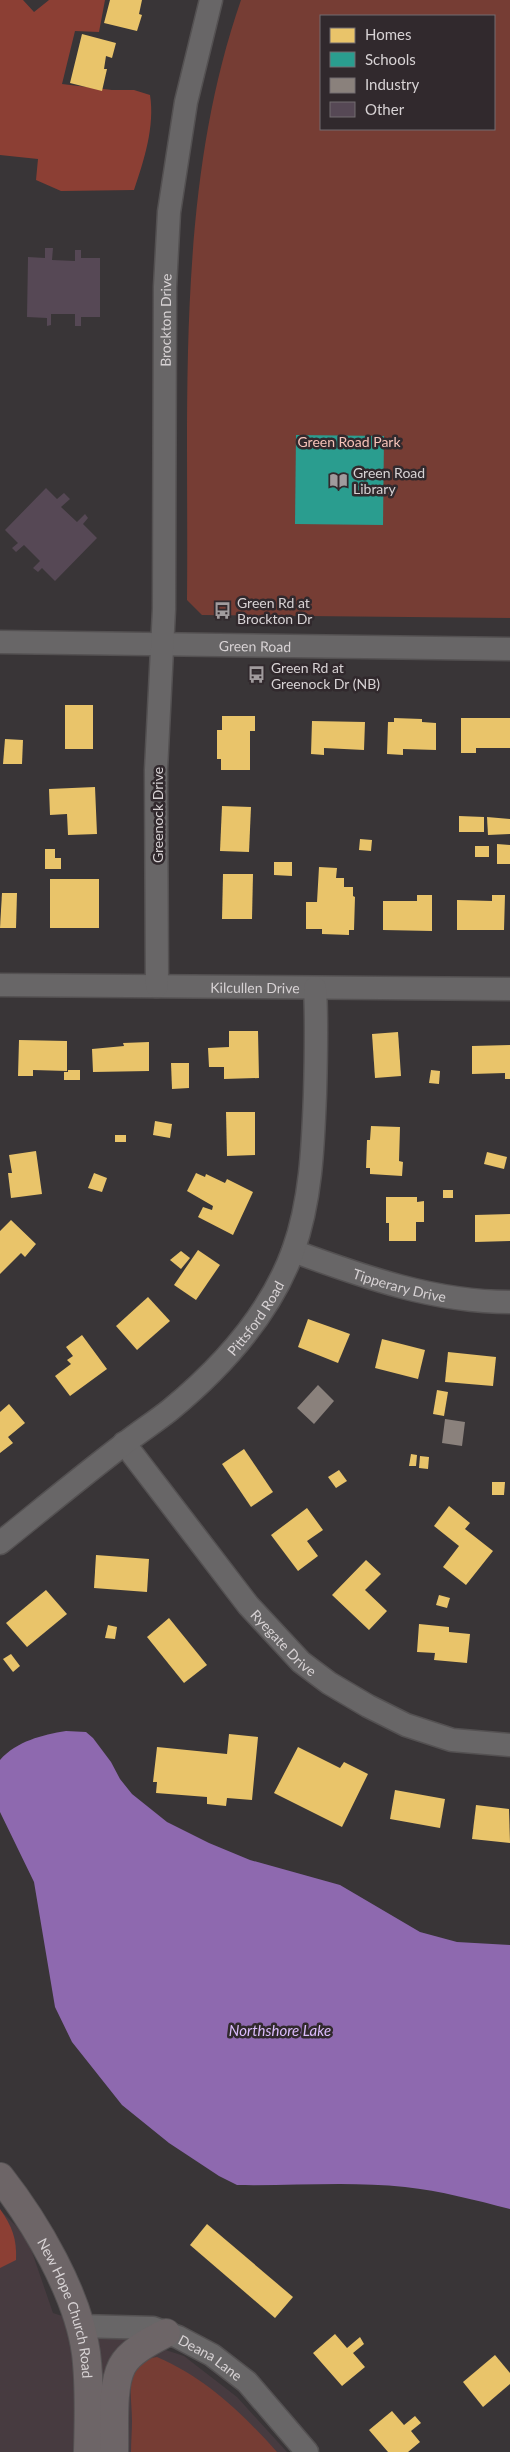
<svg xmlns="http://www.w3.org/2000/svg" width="510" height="2452" font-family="Lato,sans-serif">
<rect width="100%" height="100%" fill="#393537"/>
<polygon fill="#473b40" points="0,2210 16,2226 30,2246 53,2313 184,2356 237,2397 287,2452 0,2452"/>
<g fill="#763d34" fill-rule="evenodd">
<path d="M 241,0 L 510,0 L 510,618 L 202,615 L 187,600 C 189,403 175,189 241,0 ZM 321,16 L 494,16 L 494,129 L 321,129 Z"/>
<path d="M 157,2357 C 206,2378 241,2412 277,2452 L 131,2452 C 131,2442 132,2431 132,2421 C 132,2394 122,2362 157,2357 Z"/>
</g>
<g fill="#8c3f34">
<path d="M 0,0 L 23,0 L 34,12 L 49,0 L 105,0 L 99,32 L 75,31 L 62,84 L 112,90 L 134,90 L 150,95 C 155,126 144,161 134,190 L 61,191 L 36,180 L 38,159 L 0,155 Z"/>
<path d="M 0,2209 C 12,2226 17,2239 16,2260 L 0,2268 Z"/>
</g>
<path fill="#8e69af" d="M 66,1731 L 86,1732 L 93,1738 L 111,1762 L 120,1779 L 132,1794 L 167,1822 L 209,1843 L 250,1860 L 340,1885 L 420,1932 L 457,1942 L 510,1945 L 510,2209 C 475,2200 441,2191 405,2187 C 350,2181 293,2186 237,2185 L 219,2176 L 169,2143 L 122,2105 L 72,2042 L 55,2007 L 34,1882 L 0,1812 L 0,1760 C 17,1741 42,1735 66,1731 Z"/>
<g fill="#e9c46a">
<polygon points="110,0 142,0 139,14 142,15 137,31 104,23"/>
<polygon points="82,34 116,43 112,58 106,56 104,69 107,69 102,91 70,83"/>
<rect x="65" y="705" width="28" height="44"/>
<polygon points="222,716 255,716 255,731 250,731 250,770 221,770 221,759 217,759 217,730 222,730"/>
<polygon points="394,718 422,719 422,722 436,723 436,750 403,749 403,755 387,754 388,722 394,722"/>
<polygon points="461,718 510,718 510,748 476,748 476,753 461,753"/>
<polygon points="312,721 365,722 364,750 324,748 324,755 311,754"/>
<polygon points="5,739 23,740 22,764 3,764"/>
<polygon points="95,787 97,834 68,835 67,814 50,815 49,789"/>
<polygon points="222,806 251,807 249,852 220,851"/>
<polygon points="459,816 484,817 484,832 459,832"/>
<polygon points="487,817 510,819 510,834 488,835"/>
<polygon points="360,839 372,840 371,851 359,850"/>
<polygon points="497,844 510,845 510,864 497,864"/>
<rect x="475" y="846" width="14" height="11"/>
<polygon points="45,849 55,849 55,858 61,858 61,869 45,869"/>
<polygon points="274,862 292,862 292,876 274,875"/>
<polygon points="319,867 337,868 336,878 344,878 344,887 353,887 353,896 355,897 354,930 349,930 349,935 322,934 322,929 306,929 306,902 317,902"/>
<polygon points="223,874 253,874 252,919 222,919"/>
<rect x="50" y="879" width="49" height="49"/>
<polygon points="2,893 17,893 16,928 0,928"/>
<polygon points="417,895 432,895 432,931 383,930 383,901 417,901"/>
<polygon points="492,895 505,895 504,930 457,930 457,900 492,901"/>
<polygon points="229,1031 258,1031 259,1078 224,1079 224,1067 209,1067 208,1048 229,1047"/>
<polygon points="398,1032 401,1076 375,1078 372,1034"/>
<polygon points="19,1040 67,1041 67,1071 33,1070 33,1076 18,1076"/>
<polygon points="149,1042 149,1071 93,1072 92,1049 124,1046 123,1043"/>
<polygon points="510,1045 510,1079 505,1079 505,1073 472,1074 472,1046"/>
<polygon points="171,1063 189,1063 189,1088 172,1089"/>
<polygon points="68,1070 80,1070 80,1080 64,1080 64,1072 68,1072"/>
<polygon points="431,1070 440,1071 439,1084 429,1083"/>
<polygon points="226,1112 255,1112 255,1155 227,1156"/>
<polygon points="155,1121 172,1124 170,1138 153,1135"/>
<polygon points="371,1126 400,1127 399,1161 403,1162 402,1176 370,1174 370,1168 366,1168 367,1140 370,1140"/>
<rect x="115" y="1135" width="11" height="7"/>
<polygon points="36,1151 42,1194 11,1198 8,1173 12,1173 9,1155"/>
<polygon points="487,1152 507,1157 504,1169 484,1164"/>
<polygon points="94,1173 107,1178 102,1192 88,1188"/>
<polygon points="196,1173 205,1177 206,1174 225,1183 227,1179 253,1192 233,1235 198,1217 203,1207 212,1210 213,1206 187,1191"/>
<rect x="443" y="1190" width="10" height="8"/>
<polygon points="386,1197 417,1197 417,1202 424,1201 424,1222 416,1222 416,1241 389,1241 389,1223 386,1223"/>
<polygon points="510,1214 510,1241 475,1242 475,1215"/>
<polygon points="11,1220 36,1244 25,1257 21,1253 0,1274 0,1231"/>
<polygon points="198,1250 220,1265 196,1300 174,1285"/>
<polygon points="181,1251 190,1258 181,1269 170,1260"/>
<polygon points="148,1297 170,1321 137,1350 116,1326"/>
<polygon points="308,1319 350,1334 338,1363 298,1347"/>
<polygon points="82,1335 107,1369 70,1396 55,1376 71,1364 67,1360 73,1356 66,1347"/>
<polygon points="382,1339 425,1350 418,1379 375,1368"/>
<polygon points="448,1352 496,1357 493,1386 445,1382"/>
<polygon points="437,1390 448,1392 444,1416 433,1414"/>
<polygon points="9,1404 25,1423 8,1437 13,1443 0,1453 0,1412"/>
<polygon points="244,1449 273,1492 251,1507 222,1464"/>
<polygon points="411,1454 417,1455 416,1466 409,1466"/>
<polygon points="420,1456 429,1457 428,1469 419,1468"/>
<polygon points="339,1470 347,1481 336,1488 328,1477"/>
<polygon points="492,1482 505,1482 504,1495 492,1495"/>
<polygon points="449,1506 470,1523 465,1529 493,1551 466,1585 443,1567 459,1546 434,1526"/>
<polygon points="307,1508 323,1530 307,1541 318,1556 298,1571 271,1535"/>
<polygon points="96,1555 149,1559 147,1592 94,1588"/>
<polygon points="366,1560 381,1574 365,1590 387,1611 369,1630 332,1595"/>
<polygon points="46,1590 67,1614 27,1647 6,1623"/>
<polygon points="439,1595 450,1598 447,1608 436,1605"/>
<polygon points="169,1618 207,1665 184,1683 147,1637"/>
<polygon points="419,1624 449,1627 449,1632 470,1634 467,1663 434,1660 435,1653 417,1652"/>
<polygon points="108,1625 117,1627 115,1639 105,1638"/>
<polygon points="11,1654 20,1666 13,1672 3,1659"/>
<polygon points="229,1734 258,1737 252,1800 227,1798 226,1806 207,1804 207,1797 156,1793 157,1782 153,1782 157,1747 227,1754"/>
<polygon points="298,1747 340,1768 344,1762 368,1774 342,1827 274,1793"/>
<polygon points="395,1790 445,1799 440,1828 390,1819"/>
<polygon points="476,1805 509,1809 510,1843 472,1839"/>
<polygon points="207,2224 293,2297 275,2318 190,2245"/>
<polygon points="335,2334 347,2348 360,2337 364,2344 353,2353 365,2367 342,2386 313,2353"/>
<polygon points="495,2355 510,2373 510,2384 483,2407 463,2382"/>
<polygon points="392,2411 404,2425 415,2416 421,2423 411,2431 420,2442 408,2452 388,2452 369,2430"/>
</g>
<polygon fill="#2a9d8f" points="296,435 384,436 383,525 295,524"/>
<g fill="#8a817c">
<polygon points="318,1385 334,1401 314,1424 297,1408"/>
<polygon points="445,1419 465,1422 462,1446 442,1443"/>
</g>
<g fill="#564855">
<polygon points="45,248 53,248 52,260 75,261 75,250 81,250 81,258 100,258 100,317 81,317 81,326 75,326 75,314 51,314 51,325 47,326 47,318 27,317 28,257 45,258"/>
<polygon points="46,488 57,499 64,493 70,499 61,507 77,522 85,514 88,518 83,524 97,538 55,581 42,568 38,572 33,568 40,561 24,545 16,552 12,548 18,543 5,530"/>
</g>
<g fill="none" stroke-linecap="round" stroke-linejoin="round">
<defs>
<g id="minor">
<path id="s1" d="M 0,642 L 510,649"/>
<path id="s2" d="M 0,985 L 510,989"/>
<path id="s3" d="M 157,986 L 156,770 L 164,609 L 165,287 L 169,212 L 186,102 L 211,0"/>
<path id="s4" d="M 293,1251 C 364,1277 434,1302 510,1302"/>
<path id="s5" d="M 124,1443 L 248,1605 L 301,1662 L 329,1683 L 368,1706 L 406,1725 L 452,1740 L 510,1745"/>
<path id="s6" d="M 0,1543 C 41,1510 82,1476 124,1444 C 139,1432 155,1422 170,1410 C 221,1368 270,1314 293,1251 C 311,1201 313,1147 315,1094 C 316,1059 317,1024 315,988"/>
<path id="s7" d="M 80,2326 L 153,2328 L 178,2337 L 212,2355 L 247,2382 L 307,2452"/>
</g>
<g id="major">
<path id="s8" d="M 0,2177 C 36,2223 78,2294 86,2353 C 90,2385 89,2420 88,2452"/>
<path d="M 114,2452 C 115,2428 111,2387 122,2366 C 130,2351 151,2341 166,2333"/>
</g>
</defs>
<use href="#minor" stroke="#545152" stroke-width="25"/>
<use href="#major" stroke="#545152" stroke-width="30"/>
<use href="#minor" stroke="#686667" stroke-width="22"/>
<use href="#major" stroke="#6d6567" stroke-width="28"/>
</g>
<defs>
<symbol id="library-bare" viewBox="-9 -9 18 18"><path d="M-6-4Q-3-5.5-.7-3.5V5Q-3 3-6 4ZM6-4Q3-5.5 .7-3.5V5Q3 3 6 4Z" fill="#a09b9d" stroke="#31292d" stroke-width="2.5" paint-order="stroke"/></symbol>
<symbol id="bus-bare" viewBox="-9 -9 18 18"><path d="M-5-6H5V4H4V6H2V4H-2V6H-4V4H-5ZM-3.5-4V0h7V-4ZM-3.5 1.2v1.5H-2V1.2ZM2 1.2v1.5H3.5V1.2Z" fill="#a09b9d" stroke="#31292d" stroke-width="2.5" paint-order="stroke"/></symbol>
</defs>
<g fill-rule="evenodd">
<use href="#library-bare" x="326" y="468" width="25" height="25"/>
<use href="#bus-bare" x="210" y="598" width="25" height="25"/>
<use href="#bus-bare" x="244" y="662" width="25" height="25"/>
</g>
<g text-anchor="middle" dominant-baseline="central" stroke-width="5" stroke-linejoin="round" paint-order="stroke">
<g font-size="14" fill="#d7d2d4" stroke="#31292d">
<text stroke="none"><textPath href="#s3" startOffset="666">Brockton Drive</textPath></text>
<text stroke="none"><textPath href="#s1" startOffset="255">Green Road</textPath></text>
<text transform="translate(157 815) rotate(-90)">Greenock Drive</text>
<text stroke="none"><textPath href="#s2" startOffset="255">Kilcullen Drive</textPath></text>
<text stroke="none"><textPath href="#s4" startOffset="112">Tipperary Drive</textPath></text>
<text stroke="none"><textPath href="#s6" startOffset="342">Pittsford Road</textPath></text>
<text stroke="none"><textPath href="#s5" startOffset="256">Ryegate Drive</textPath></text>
<text stroke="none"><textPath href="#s8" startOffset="149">New Hope Church Road</textPath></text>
<text stroke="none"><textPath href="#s7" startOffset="138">Deana Lane</textPath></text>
</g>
<g font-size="14" fill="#f5c2b8" stroke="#31292d">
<text x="349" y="441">Green Road Park</text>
</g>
<g font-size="14" fill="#d7d2d4" stroke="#31292d" text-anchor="start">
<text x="353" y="472">Green Road<tspan x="353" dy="16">Library</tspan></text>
<text x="237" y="602">Green Rd at<tspan x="237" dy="16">Brockton Dr</tspan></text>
<text x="271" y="667">Green Rd at<tspan x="271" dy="16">Greenock Dr (NB)</tspan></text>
</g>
<g font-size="15" font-style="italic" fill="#dabcfa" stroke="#31292d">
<text x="280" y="2030">Northshore Lake</text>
</g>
</g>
<rect x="320" y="15" width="175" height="115" fill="#31292d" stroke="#736d70"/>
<rect x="330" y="28" width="25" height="15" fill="#e9c46a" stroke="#736d70"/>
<text x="365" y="40" font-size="15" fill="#d7d2d4">Homes</text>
<rect x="330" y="52" width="25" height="15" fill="#2a9d8f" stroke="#736d70"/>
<text x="365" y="65" font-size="15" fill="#d7d2d4">Schools</text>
<rect x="330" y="78" width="25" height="15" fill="#8a817c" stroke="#736d70"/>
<text x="365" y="90" font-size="15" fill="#d7d2d4">Industry</text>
<rect x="330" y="102" width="25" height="15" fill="#564855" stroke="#736d70"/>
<text x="365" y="115" font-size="15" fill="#d7d2d4">Other</text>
</svg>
